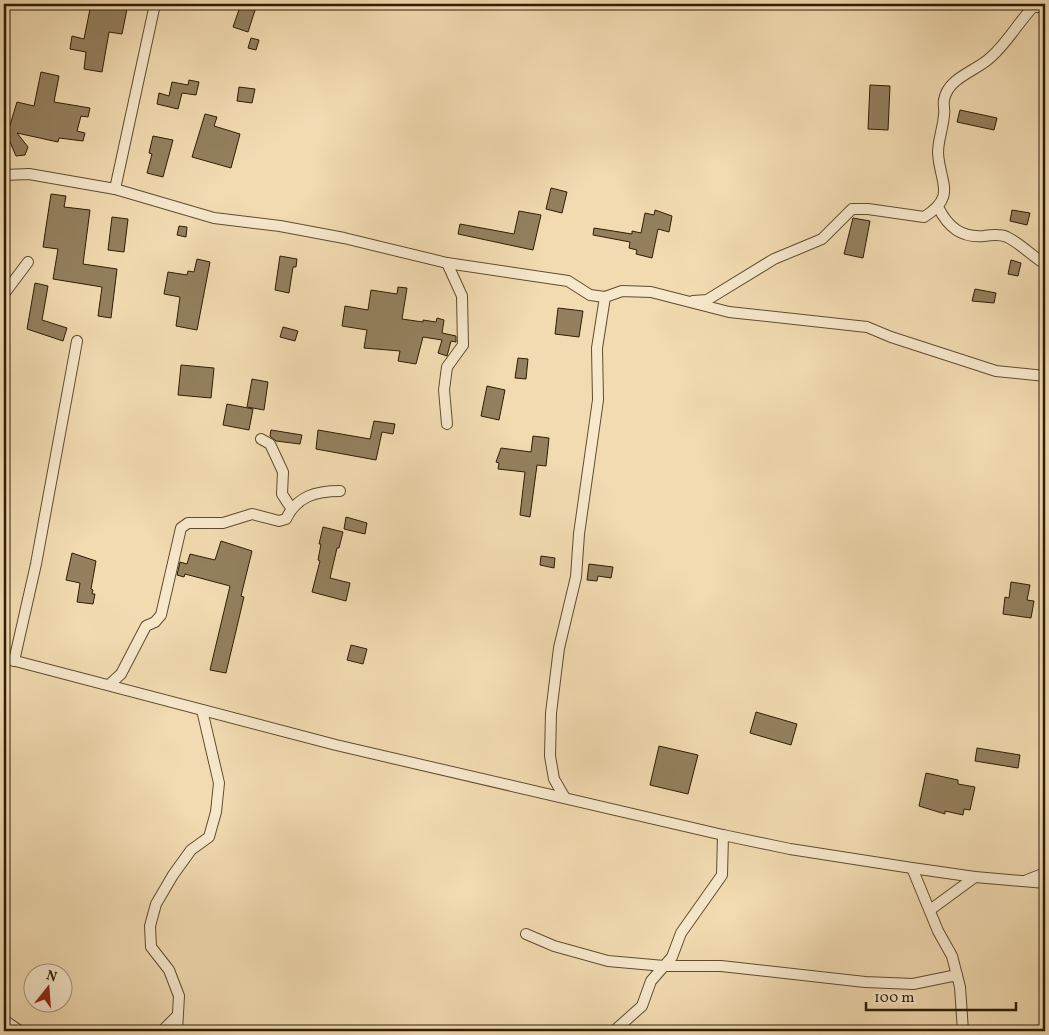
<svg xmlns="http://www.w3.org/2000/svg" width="1049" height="1035" font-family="Vollkorn,serif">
<rect width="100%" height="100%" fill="#f2dbb1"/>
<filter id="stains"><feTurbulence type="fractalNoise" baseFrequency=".004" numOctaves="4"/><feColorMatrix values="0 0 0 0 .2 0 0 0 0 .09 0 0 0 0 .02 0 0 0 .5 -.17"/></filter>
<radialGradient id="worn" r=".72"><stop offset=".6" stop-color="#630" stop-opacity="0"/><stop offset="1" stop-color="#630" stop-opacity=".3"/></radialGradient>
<g fill="#94805e" stroke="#2e1d04">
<polygon points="91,4 128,4 122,34 109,32 102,72 84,69 86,52 70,49 72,36 84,39"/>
<polygon points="241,4 257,4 248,32 233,27"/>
<polygon points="251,38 259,40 256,50 248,48"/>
<polygon points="41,72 59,76 54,102 90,108 88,117 81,116 77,131 85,133 83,141 59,138 58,142 17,133 28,147 25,155 16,156 7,135 17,102 34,106"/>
<polygon points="189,80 199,82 196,95 182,93 178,109 157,104 159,93 169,96 172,82 188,85"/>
<polygon points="870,85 890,86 888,130 868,129"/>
<polygon points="239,87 255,89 252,103 237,101"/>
<polygon points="960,110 997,118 994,130 957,122"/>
<polygon points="205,114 217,117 214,126 240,134 231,168 192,157"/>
<polygon points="153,136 173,140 163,177 147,173 152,154 149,153"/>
<polygon points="551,188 567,192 562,213 546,209"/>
<polygon points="51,194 66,196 64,207 90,210 83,264 117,269 111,318 98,316 102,287 53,279 58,249 43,247"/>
<polygon points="655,210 672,216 669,232 658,229 652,258 636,254 637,250 629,248 630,242 593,235 594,228 632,234 632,231 641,233 645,213 654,215"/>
<polygon points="1012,210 1030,213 1027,225 1010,221"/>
<polygon points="519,211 541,215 533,250 458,234 460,224 514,234"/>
<polygon points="112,217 128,219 124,252 108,250"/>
<polygon points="853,218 870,221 863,258 844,254"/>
<polygon points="179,226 187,227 186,237 177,235"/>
<polygon points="280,256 297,259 296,267 293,267 289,293 275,290"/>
<polygon points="197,259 210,262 197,330 176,326 180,297 164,294 168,272 187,275 188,271 194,272"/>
<polygon points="1011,260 1021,263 1018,276 1008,274"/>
<polygon points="35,283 48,286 42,320 67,328 63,341 27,329"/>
<polygon points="398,287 407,288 402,319 423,322 423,320 436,322 437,318 444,320 442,333 456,336 456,342 451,341 447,356 438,353 442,340 423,337 416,364 398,361 400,351 364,348 367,330 342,326 345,306 368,310 371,290 397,294"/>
<polygon points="975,289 996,293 994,303 972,301"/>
<polygon points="558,308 583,311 579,337 555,334"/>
<polygon points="283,327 298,331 295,341 280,337"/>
<polygon points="518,358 528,359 526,379 515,378"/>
<polygon points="181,365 214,368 211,398 178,395"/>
<polygon points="252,379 268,382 264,410 247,407"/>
<polygon points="487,386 505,390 499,420 481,416"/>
<polygon points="227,404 253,409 249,430 223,425"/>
<polygon points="374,421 395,424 393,434 382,432 376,460 316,449 318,430 370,439"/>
<polygon points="271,430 302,435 300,444 276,441 270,436"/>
<polygon points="533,436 549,438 546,466 537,465 530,517 520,515 525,472 498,469 499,463 496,462 501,448 531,452"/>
<polygon points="346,517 367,523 365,534 344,529"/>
<polygon points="323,527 343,532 339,548 337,548 330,578 350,583 346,601 312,592 320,561 318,560 321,544 319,544"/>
<polygon points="221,541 252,551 241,596 244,597 226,673 210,670 230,586 185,574 184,577 177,575 180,562 187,564 190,554 215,560"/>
<polygon points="72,553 96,561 91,589 93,590 92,594 95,594 93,604 77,602 80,583 66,580"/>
<polygon points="541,556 555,558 554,568 540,565"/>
<polygon points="589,564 613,567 611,578 598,576 597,581 587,580"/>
<polygon points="1011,582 1030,585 1027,600 1034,601 1031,618 1003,614 1005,597 1009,598"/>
<polygon points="351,645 367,649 363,664 347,660"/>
<polygon points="756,712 797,724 791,745 750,733"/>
<polygon points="659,746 698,755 688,794 650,785"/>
<polygon points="977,748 1020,755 1018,768 975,761"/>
<polygon points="926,773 958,780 958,784 975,787 970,810 964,809 963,815 945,811 945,814 919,806"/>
</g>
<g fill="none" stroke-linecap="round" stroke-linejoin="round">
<defs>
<g id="minor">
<polyline points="4,175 29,174 115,189 214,218 280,226 344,238 447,263 568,281 590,295 605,297 622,291 651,292 729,312 867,327 891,337 996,371 1045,376"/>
<polyline points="115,189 155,4"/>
<path d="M 938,207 C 948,227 961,238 984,236 C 991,235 1000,234 1007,237 C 1021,244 1032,256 1045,264"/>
<polyline points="447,263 462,296 463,345 447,367 444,390 447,424"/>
<polyline points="4,294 28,262"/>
<path d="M 693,301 L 707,300 L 774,259 L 822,239 L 852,209 L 868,209 L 924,217 C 957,196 940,184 938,153 C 938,140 943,128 944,115 C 945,110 943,105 944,100 C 948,77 977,71 991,57 C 1007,43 1018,23 1033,7 L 1045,7"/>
<polyline points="261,439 270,444 277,459 283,472 282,494 291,508"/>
<polyline points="4,658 336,745 723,835 790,849 912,868 975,877 1045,883"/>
<polyline points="14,661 36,564 77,341"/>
<path d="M 109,685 L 121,674 L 146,626 L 155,622 L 161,615 L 181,528 L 188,523 L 223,523 L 252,514 L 279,521 L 286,519 C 297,496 316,491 340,491"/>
<polyline points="565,798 554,779 550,756 551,713 559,648 576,577 579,534 598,400 597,348 605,297"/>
<polyline points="912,868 938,931 952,956 960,987 963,1031"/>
<polyline points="1027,880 1045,873"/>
<polyline points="930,910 975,877"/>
<polyline points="526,934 554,946 608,961 664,966 721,966 865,982 913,984 957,975"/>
<polyline points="4,1020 20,1031"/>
<polyline points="162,1031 177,1016"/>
<polyline points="177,1031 179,996 169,970 151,947 150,926 156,904 173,875 191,850 209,837 216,812 219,783 202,710"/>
<polyline points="614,1031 642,1006 651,981 672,957 681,933 722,875 723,835"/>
</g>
</defs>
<use href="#minor" stroke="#5f4c2f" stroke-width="12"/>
<use href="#minor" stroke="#f7e8cc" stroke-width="10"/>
</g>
<rect width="1049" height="1035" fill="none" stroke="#f2dbb1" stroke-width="20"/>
<rect x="5" y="5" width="1039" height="1025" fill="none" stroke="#2e1d04" stroke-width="2.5"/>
<rect x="10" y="10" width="1029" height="1015" fill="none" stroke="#2e1d04"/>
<g transform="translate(48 988) rotate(17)"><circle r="24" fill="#f7e8cc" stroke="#a7977c"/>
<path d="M0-4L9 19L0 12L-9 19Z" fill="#8f2418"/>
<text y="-8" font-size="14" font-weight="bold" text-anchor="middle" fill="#2e1d04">N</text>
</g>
<path d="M866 1002v8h150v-8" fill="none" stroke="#2e1d04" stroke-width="2.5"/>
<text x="874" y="1002" font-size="15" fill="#2e1d04" stroke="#f7e8cc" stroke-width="4" paint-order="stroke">100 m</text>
<rect width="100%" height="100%" filter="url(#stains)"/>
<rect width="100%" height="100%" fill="url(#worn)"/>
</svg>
